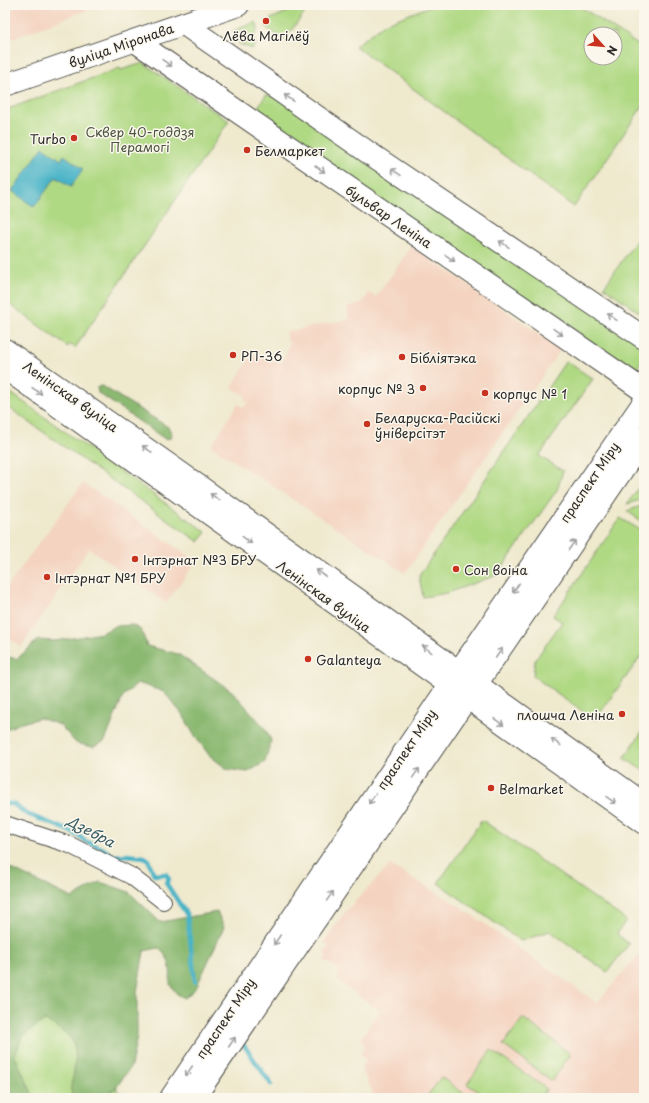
<svg xmlns="http://www.w3.org/2000/svg" width="649" height="1103" font-family="'Playpen Sans',sans-serif">
<rect width="100%" height="100%" fill="#fbf7ec"/>
<filter id="ink" filterUnits="userSpaceOnUse"><feTurbulence type="fractalNoise" baseFrequency=".025" numOctaves="2"/><feDisplacementMap in="SourceGraphic" scale="8" xChannelSelector="R" yChannelSelector="G"/><feConvolveMatrix kernelMatrix="1 2 1 2 8 2 1 2 1" color-interpolation-filters="sRGB"/></filter>
<filter id="wash" filterUnits="userSpaceOnUse"><feTurbulence type="fractalNoise" baseFrequency=".012" numOctaves="4" result="noise"/><feDisplacementMap in="SourceGraphic" scale="16" xChannelSelector="R" yChannelSelector="G"/><feGaussianBlur stdDeviation="0.9" result="paint"/><feColorMatrix in="noise" values="0 0 0 0 0 0 0 0 0 0 0 0 0 0 0 0 0 1.4 0 .05"/><feComposite in="paint" operator="in"/></filter>
<g filter="url(#wash)">
<rect width="100%" height="100%" fill="#efe9ce"/>
<g fill="#f4d3c0">
<polygon points="5,5 88,5 90,9 5,41"/>
<polygon points="412,246 561,349 405,573 211,446 238,404 244,408 248,402 244,400 246,396 232,388 241,372 252,356 282,363 290,343 288,341 286,332 349,319 347,307 361,304 369,293 376,297"/>
<polygon points="83,483 196,561 166,603 89,548 21,647 5,636 5,590"/>
<polygon points="390,865 459,906 597,1003 644,948 644,1098 375,1098 361,1067 366,1061 361,1053 365,1046 361,1038 380,1011 337,980 340,971 324,960 327,956 324,953 329,946 324,942 346,911"/>
</g>
<g fill="#b0d984" stroke="#6e8258" fill-rule="evenodd">
<path d="M 433,5 L 578,5 L 644,49 L 644,104 L 574,207 L 355,46 L 384,24 ZM 591,34 L 615,34 L 615,58 L 591,58 Z"/>
<polygon points="301,6 306,11 284,40 267,28 266,21"/>
<polygon points="256,22 258,29 253,39 256,44 253,49 239,44 233,31"/>
<path d="M 143,63 L 229,121 L 75,348 L 70,344 L 68,347 L 5,301 L 5,110 L 120,68 L 121,70 ZM 64,156 L 71,187 L 56,177 Z"/>
<polygon points="266,95 276,96 644,346 644,357 633,374 261,120 256,110"/>
<polygon points="644,229 644,315 643,315 604,287"/>
<polygon points="566,361 593,379 539,456 563,471 557,490 497,575 447,593 423,597 419,576"/>
<polygon points="5,389 206,532 199,542 5,405"/>
<polygon points="644,480 644,499 627,504"/>
<polygon points="644,505 644,523 627,511"/>
<polygon points="620,518 644,532 644,652 595,720 533,676 535,660 562,622 553,616"/>
<polygon points="644,729 644,771 624,758"/>
<polygon points="482,820 626,920 617,934 629,944 607,972 550,931 521,941 438,883"/>
<polygon points="5,956 105,1052 120,1098 5,1098"/>
<polygon points="523,1018 571,1054 552,1081 503,1045"/>
<polygon points="491,1050 547,1089 540,1098 488,1098 467,1084"/>
<polygon points="441,1077 470,1098 426,1098"/>
</g>
<g fill="#8cb972" stroke="#5c724e">
<polygon points="102,386 168,427 172,434 170,438 165,439 98,393 97,387"/>
<polygon points="132,625 141,630 147,646 178,654 233,692 264,727 271,740 265,762 248,772 227,769 209,755 193,733 183,715 164,692 138,683 123,696 105,741 93,747 76,743 60,725 40,718 18,724 5,730 5,656 17,659 38,640 55,641 102,633 115,626"/>
<path d="M 5,866 L 72,898 L 100,882 L 129,892 L 160,922 L 217,912 L 224,927 L 196,988 L 185,998 L 177,994 L 170,984 C 171,968 171,958 158,948 L 144,951 L 137,992 L 137,1036 L 131,1066 L 116,1088 L 101,1098 L 74,1098 C 69,1090 71,1086 73,1077 C 79,1042 75,1037 45,1020 L 22,1036 L 15,1056 L 34,1098 L 5,1098 Z"/>
</g>
<polygon fill="#4ab4c7" stroke="#3a7079" points="43,147 61,160 64,155 83,169 71,187 56,177 34,207 12,191"/>
<g fill="none" stroke-linecap="round" stroke-linejoin="round">
<g stroke="#4ab4c7" stroke-width="4.5">
<polyline points="5,804 13,804 27,814 65,829 81,837 85,841 102,848 113,856 127,855 144,857 148,859 154,875 166,874 169,879 166,883 187,915 195,981"/>
<polyline points="243,1044 271,1084"/>
</g>
</g>
</g>
<g filter="url(#ink)">
<g fill="none" stroke-linecap="round" stroke-linejoin="round">
<defs>
<polyline id="street" points="5,824 70,845 131,876 163,901"/>
<g id="secondary">
<polyline points="184,24 369,153 644,338"/>
<polyline points="135,41 644,391"/>
<polyline points="5,85 238,5"/>
</g>
<g id="primary">
<polyline points="5,350 179,472 644,804"/>
<polyline points="5,368 644,823"/>
<polyline points="171,1098 449,686 644,402"/>
<path d="M 194,1098 C 343,877 495,658 644,438"/>
</g>
</defs>
<use href="#street" stroke="#484843" stroke-width="18"/>
<use href="#secondary" stroke="#484843" stroke-width="24"/>
<use href="#primary" stroke="#484843" stroke-width="24"/>
<use href="#street" stroke="#fff" stroke-width="16"/>
<use href="#secondary" stroke="#fff" stroke-width="22"/>
<use href="#primary" stroke="#fff" stroke-width="22"/>
</g>
<defs><path id="oneway-shaft" d="M-6 0H5M1.5-3L5.5 0L1.5 3" fill="none" stroke-width="1.6" stroke-linecap="round" stroke-linejoin="round"/></defs>
<g stroke="#a0a0a0">
<use href="#oneway-shaft" transform="translate(167 63) rotate(35)"/>
<use href="#oneway-shaft" transform="translate(289 98) rotate(-145)"/>
<use href="#oneway-shaft" transform="translate(320 169) rotate(34)"/>
<use href="#oneway-shaft" transform="translate(396 172) rotate(-146)"/>
<use href="#oneway-shaft" transform="translate(504 244) rotate(-146)"/>
<use href="#oneway-shaft" transform="translate(450 258) rotate(35)"/>
<use href="#oneway-shaft" transform="translate(612 317) rotate(-146)"/>
<use href="#oneway-shaft" transform="translate(558 332) rotate(35)"/>
<use href="#oneway-shaft" transform="translate(37 391) rotate(35)"/>
<use href="#oneway-shaft" transform="translate(147 449) rotate(-145)"/>
<use href="#oneway-shaft" transform="translate(215 497) rotate(-144)"/>
<use href="#oneway-shaft" transform="translate(247 540) rotate(36)"/>
<use href="#oneway-shaft" transform="translate(572 545) rotate(-56)"/>
<use href="#oneway-shaft" transform="translate(321 573) rotate(-144)"/>
<use href="#oneway-shaft" transform="translate(516 588) rotate(125)"/>
<use href="#oneway-shaft" transform="translate(427 649) rotate(-144)"/>
<use href="#oneway-shaft" transform="translate(499 653) rotate(-56)"/>
<use href="#oneway-shaft" transform="translate(499 722) rotate(35)"/>
<use href="#oneway-shaft" transform="translate(556 742) rotate(-144)"/>
<use href="#oneway-shaft" transform="translate(416 773) rotate(-55)"/>
<use href="#oneway-shaft" transform="translate(372 799) rotate(124)"/>
<use href="#oneway-shaft" transform="translate(611 800) rotate(35)"/>
<use href="#oneway-shaft" transform="translate(330 896) rotate(-55)"/>
<use href="#oneway-shaft" transform="translate(277 940) rotate(124)"/>
<use href="#oneway-shaft" transform="translate(232 1042) rotate(-56)"/>
<use href="#oneway-shaft" transform="translate(189 1071) rotate(124)"/>
</g>
</g>
<g fill="#c8321e" stroke="#fbf7ec" stroke-width="1.5">
<circle cx="266" cy="21" r="4"/>
<circle cx="74" cy="138" r="4"/>
<circle cx="247" cy="150" r="4"/>
<circle cx="233" cy="355" r="4"/>
<circle cx="402" cy="357" r="4"/>
<circle cx="423" cy="388" r="4"/>
<circle cx="485" cy="393" r="4"/>
<circle cx="367" cy="424" r="4"/>
<circle cx="135" cy="559" r="4"/>
<circle cx="456" cy="569" r="4"/>
<circle cx="47" cy="577" r="4"/>
<circle cx="308" cy="659" r="4"/>
<circle cx="622" cy="714" r="4"/>
<circle cx="491" cy="788" r="4"/>
</g>
<g text-anchor="middle" dominant-baseline="central" stroke-width="3" stroke-linejoin="round" paint-order="stroke">
<g font-size="13" fill="#2b2b2b" stroke="#fbf7ec" text-anchor="start">
<text x="266" y="35" text-anchor="middle">Лёва Магілёў</text>
<text x="66" y="138" text-anchor="end">Turbo</text>
<text x="255" y="150">Белмаркет</text>
<text x="241" y="355">РП-36</text>
<text x="410" y="357">Бібліятэка</text>
<text x="415" y="388" text-anchor="end">корпус № 3</text>
<text x="493" y="393">корпус № 1</text>
<text x="375" y="417">Беларуска-Расійскі<tspan x="375" dy="15">ўніверсітэт</tspan></text>
<text x="143" y="559">Інтэрнат №3 БРУ</text>
<text x="464" y="569">Сон воіна</text>
<text x="55" y="577">Інтэрнат №1 БРУ</text>
<text x="316" y="659">Galanteya</text>
<text x="614" y="714" text-anchor="end">плошча Леніна</text>
<text x="499" y="788">Belmarket</text>
</g>
<g font-size="13" fill="#2b2b2b" stroke="#fbf7ec">
<text transform="translate(121 45) rotate(-19)">вуліца Міронава</text>
<text transform="translate(389 216) rotate(34)">бульвар Леніна</text>
<text transform="translate(71 396) rotate(35)">Ленінская вуліца</text>
<text transform="translate(589 482) rotate(-56)">праспект Міру</text>
<text transform="translate(324 596) rotate(36)">Ленінская вуліца</text>
<text transform="translate(406 749) rotate(-56)">праспект Міру</text>
<text transform="translate(225 1018) rotate(-56)">праспект Міру</text>
</g>
<g font-size="13" fill="#4c5641" stroke="#fbf7ec">
<text x="140" y="131">Сквер 40-годдзя<tspan x="140" dy="15">Перамогі</tspan></text>
</g>
<g font-size="14" font-style="italic" fill="#365b62" stroke="#fbf7ec">
<text transform="translate(91 831) rotate(28)">Дзебра</text>
</g>
</g>
<rect width="649" height="1103" fill="none" stroke="#fbf7ec" stroke-width="20"/>
<g transform="translate(603 46) rotate(117)"><circle r="19" fill="#fbf7ec" stroke="#a8a59f"/>
<path d="M0-3L7 15L0 10L-7 15Z" fill="#c8321e"/>
<text y="-6" font-size="11" font-weight="bold" text-anchor="middle" fill="#2b2b2b">N</text>
</g>
</svg>
